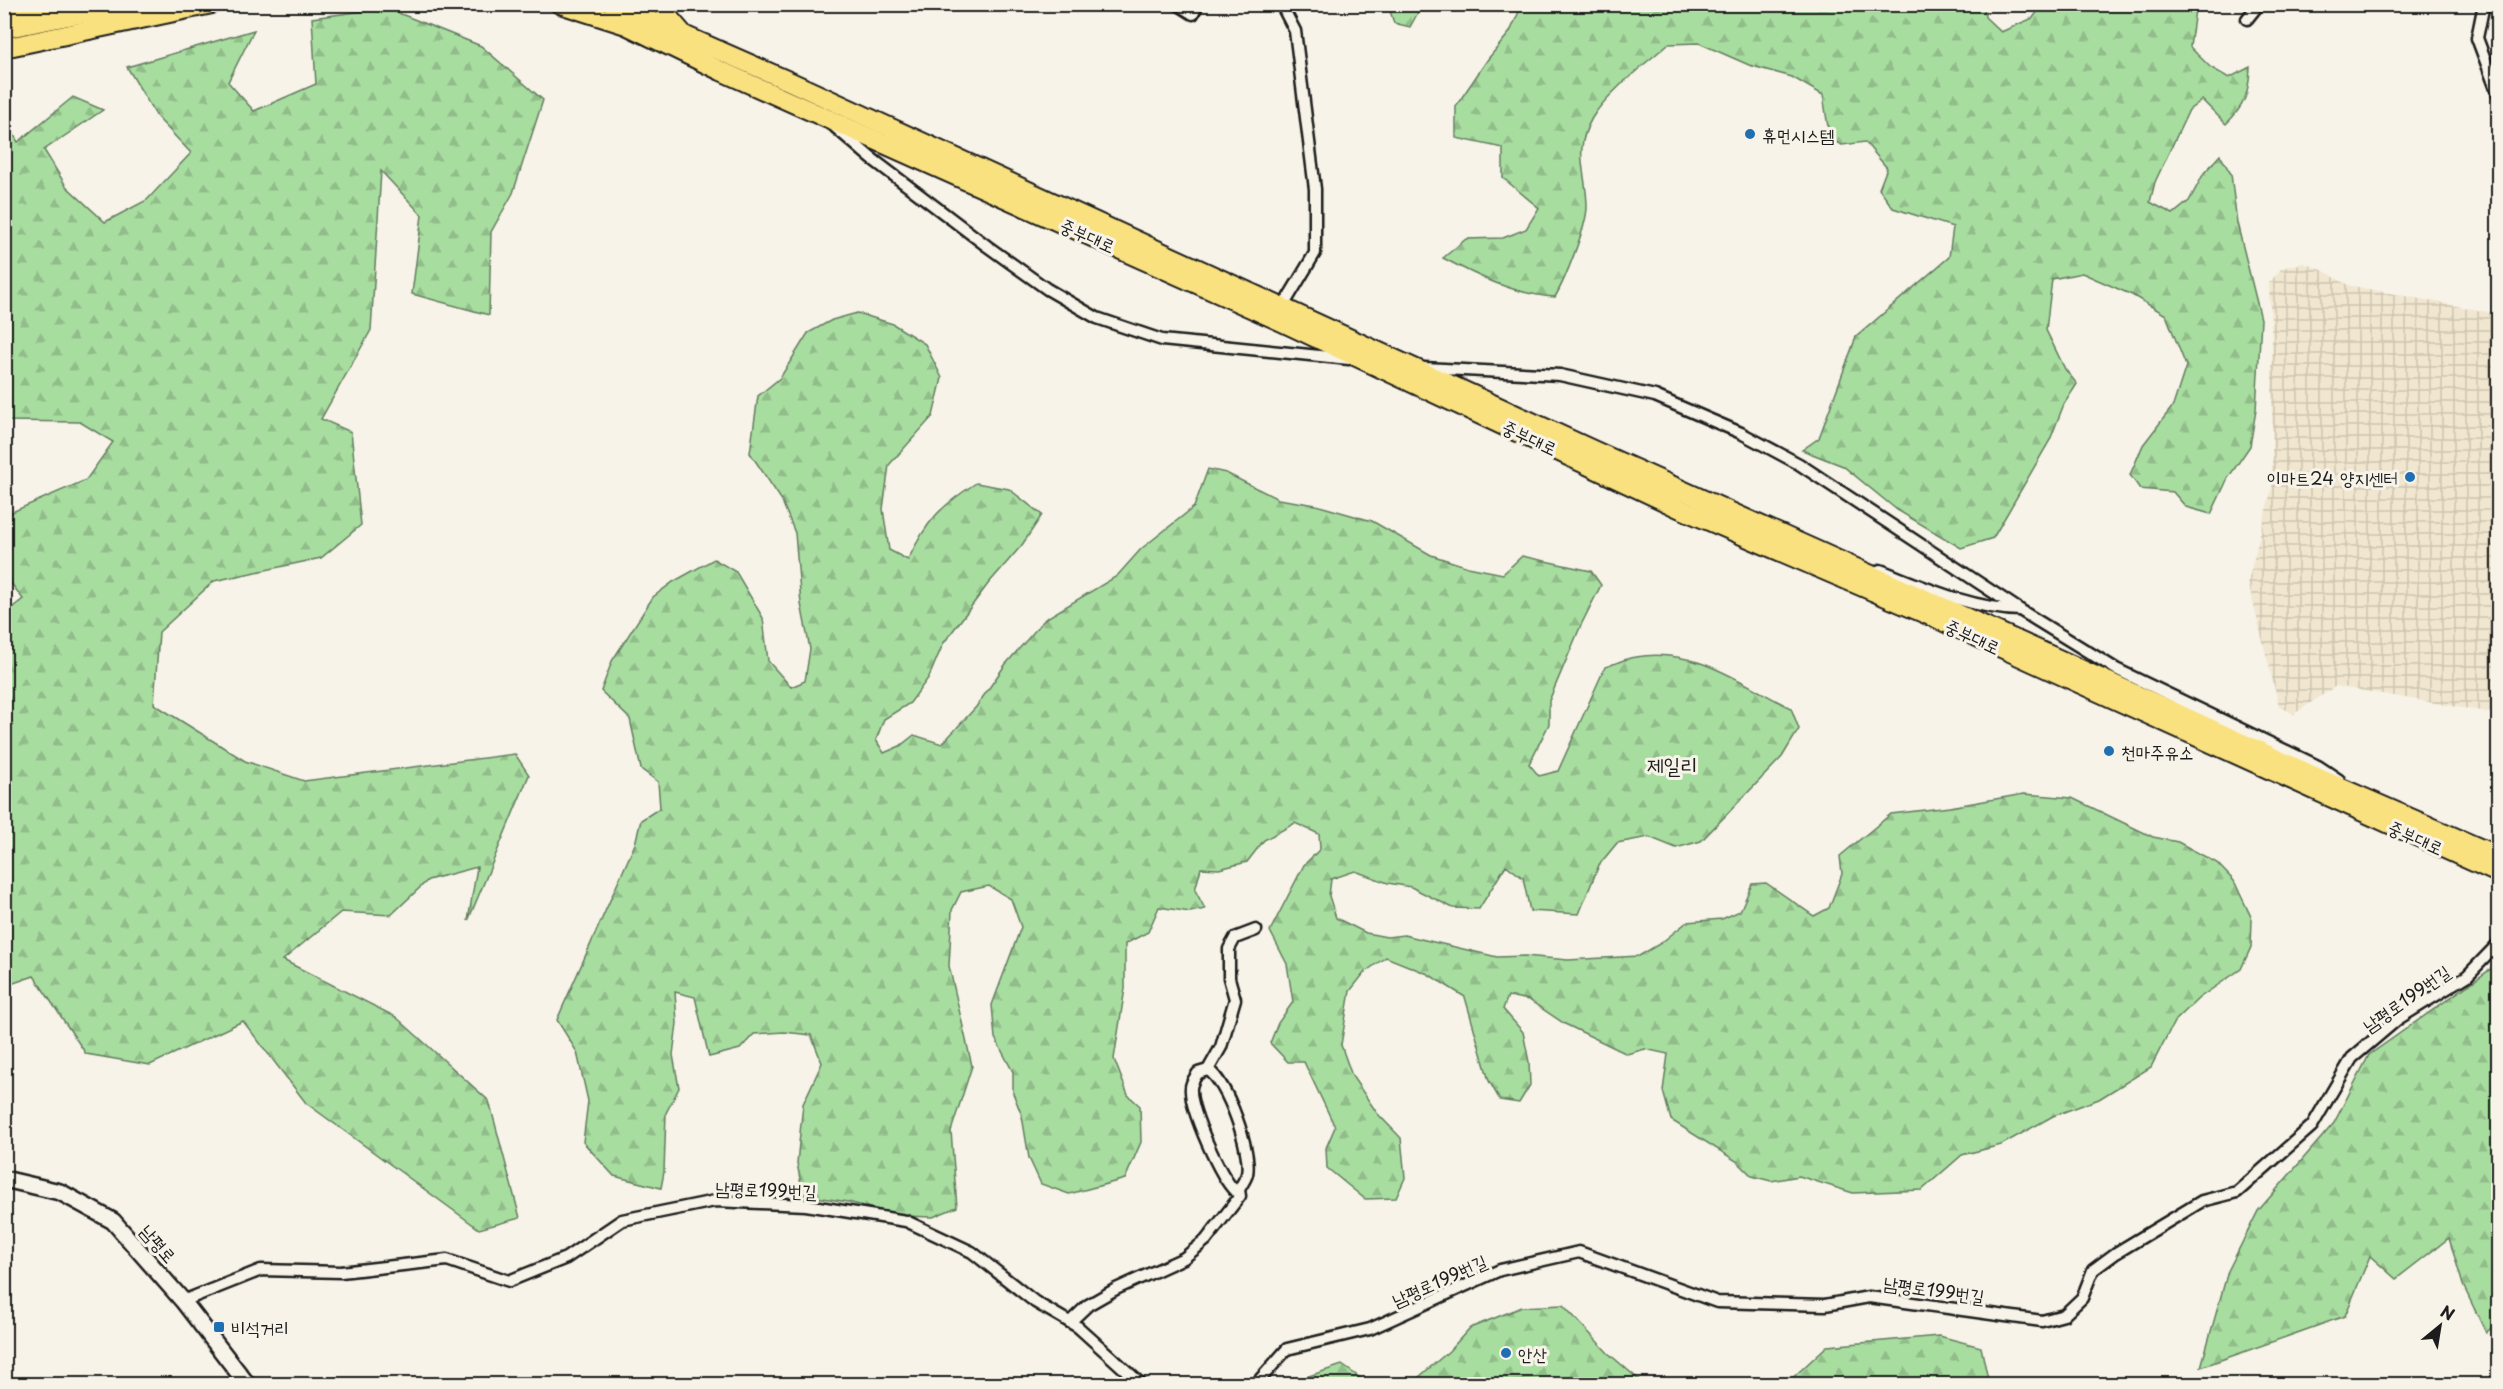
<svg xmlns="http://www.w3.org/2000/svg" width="2503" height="1389" font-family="'Playpen Sans','Poor Story',sans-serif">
<defs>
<pattern id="industrial-grid" width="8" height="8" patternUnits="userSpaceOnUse" patternTransform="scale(1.5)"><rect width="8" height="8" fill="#f1e6cf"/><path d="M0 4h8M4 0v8" fill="none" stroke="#cec5b1"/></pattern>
<pattern id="forest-firs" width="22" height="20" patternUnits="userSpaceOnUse" patternTransform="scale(1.5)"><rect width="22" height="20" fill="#a8dda0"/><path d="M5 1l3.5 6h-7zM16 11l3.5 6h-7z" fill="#90bd89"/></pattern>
</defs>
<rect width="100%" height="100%" fill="#f7f3e8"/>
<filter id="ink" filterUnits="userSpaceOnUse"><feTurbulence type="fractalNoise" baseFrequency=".0167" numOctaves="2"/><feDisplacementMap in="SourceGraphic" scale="12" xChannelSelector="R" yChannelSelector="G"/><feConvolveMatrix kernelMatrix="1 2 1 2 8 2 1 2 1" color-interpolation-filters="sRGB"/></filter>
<g filter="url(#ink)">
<polygon fill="url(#industrial-grid)" points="2303,263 2322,270 2348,285 2498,314 2498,714 2336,686 2294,714 2279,706 2248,582 2272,487 2272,345 2269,283 2282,268"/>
<g fill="url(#forest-firs)" stroke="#627c5e" stroke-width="1.5">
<polygon points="1388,5 1388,4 1422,5 1410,27 1394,23"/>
<path d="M 1519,5 L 1984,5 L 1985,17 L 2001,32 L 2033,18 L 2042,5 L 2188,5 L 2195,10 L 2190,47 L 2210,67 L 2229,78 L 2250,67 C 2249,93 2245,106 2226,124 L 2202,100 L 2189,110 L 2155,182 L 2150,202 L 2173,214 L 2189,201 L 2204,173 L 2220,155 L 2231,174 L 2237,223 L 2261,319 L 2256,410 L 2250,446 L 2228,478 L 2211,514 L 2186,507 L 2173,492 L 2140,489 L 2130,475 L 2143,445 L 2173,406 L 2186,366 L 2166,315 L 2132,295 L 2082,273 L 2052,279 L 2046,330 L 2065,369 L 2077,384 L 2064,404 L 2050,440 L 1993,538 L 1961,548 L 1897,510 L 1843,466 L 1802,450 L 1819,438 L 1856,337 L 1949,257 L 1953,227 L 1893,208 L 1879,189 L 1887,168 L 1865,142 L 1842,145 L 1830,140 L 1823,95 L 1792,77 L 1749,65 L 1699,43 L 1668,44 C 1645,64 1607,93 1592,118 C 1572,153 1587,172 1587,207 C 1587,225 1565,280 1555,297 C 1516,295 1477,276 1443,258 L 1466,239 L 1503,238 L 1526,229 L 1539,208 L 1503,178 L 1503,148 L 1456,138 L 1456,106 L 1488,59 L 1510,32 L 1521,7 Z"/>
<polygon points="386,8 481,46 543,100 513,193 491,232 489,315 412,294 422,215 381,171 371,330 321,419 351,432 361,525 321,558 214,581 159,632 154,704 245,761 304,781 515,754 529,775 468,921 477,867 428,880 391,915 341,912 283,960 396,1017 489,1101 520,1218 479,1229 306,1103 243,1021 150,1065 86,1054 34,976 5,986 9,1064 5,1068 4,614 23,599 5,575 5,515 86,480 113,442 80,422 5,421 5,119 18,142 73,97 103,110 44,150 66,186 105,222 147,200 191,153 157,117 127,67 254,30 228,82 254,111 316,84 312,18"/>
<path d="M 857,313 L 893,324 L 925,344 L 942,378 L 933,416 L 889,465 L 883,509 L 889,550 L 908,560 C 927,520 940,507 976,483 L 1009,489 L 1042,515 L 1022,545 L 988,584 L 943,644 L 929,677 L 910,703 L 884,719 L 876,740 L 884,753 L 900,746 L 914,735 L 942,744 L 976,707 L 1005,665 L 1045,619 L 1117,576 L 1141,549 L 1194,507 L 1208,469 L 1226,473 L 1278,499 L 1316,505 L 1372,521 L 1431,555 L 1468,567 L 1503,574 L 1522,556 L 1591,571 L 1601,585 L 1581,625 L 1549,701 L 1549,724 L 1529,764 L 1539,776 L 1558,771 L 1605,667 C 1615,664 1626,658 1636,657 C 1696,647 1740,683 1791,708 L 1799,729 L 1782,757 L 1701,841 L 1676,848 L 1649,837 L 1617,843 L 1599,865 L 1579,914 L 1530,911 L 1523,878 L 1506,865 L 1479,909 L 1453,908 L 1411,887 L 1388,883 L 1355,871 L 1331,879 L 1329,896 L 1336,918 L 1366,933 L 1387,937 L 1404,935 L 1497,957 L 1525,956 L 1568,960 L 1639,956 L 1661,943 L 1687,922 L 1722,919 L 1740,911 L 1752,884 L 1766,883 L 1814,916 L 1829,908 L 1842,874 L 1840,856 L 1891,814 L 1950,807 L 2024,794 L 2072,798 L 2153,837 L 2178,842 L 2217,863 L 2234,881 L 2252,919 L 2251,947 L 2241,969 L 2199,998 L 2174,1022 L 2151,1067 L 2099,1099 L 2053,1116 L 2001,1145 L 1962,1155 L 1922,1190 L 1853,1193 L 1799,1176 L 1771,1181 L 1752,1176 L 1738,1162 L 1671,1120 L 1663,1091 L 1668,1054 L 1645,1049 L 1627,1054 L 1565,1024 L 1529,1000 L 1508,996 L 1503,1009 L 1523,1032 L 1529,1062 L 1530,1085 L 1519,1103 L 1500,1100 L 1489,1081 L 1465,997 L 1428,974 L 1386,957 L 1365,972 L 1350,991 L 1341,1045 L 1352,1076 L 1377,1113 L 1401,1138 L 1405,1178 L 1396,1198 L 1365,1199 L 1327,1168 L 1326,1148 L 1335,1127 L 1304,1062 L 1288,1062 L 1270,1043 L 1278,1023 L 1293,1002 L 1287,964 L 1270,931 L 1304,865 L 1320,849 L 1319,834 L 1295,823 L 1264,840 L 1247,862 L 1219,869 L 1201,868 L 1195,890 L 1205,909 L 1190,912 L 1159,907 L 1148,932 L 1125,944 L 1125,988 L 1114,1059 L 1128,1095 L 1140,1106 L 1141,1142 L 1125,1179 L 1069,1194 L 1041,1184 L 1029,1158 L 1022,1116 L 1013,1093 L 1013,1072 L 995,1038 L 992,1005 L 1021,927 L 1011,899 L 989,886 L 961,892 L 952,910 L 949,966 L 972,1066 L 951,1131 L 957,1207 L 933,1217 L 902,1216 L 848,1202 L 803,1195 L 797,1163 L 803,1104 L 822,1063 L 811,1035 L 784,1032 L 754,1034 L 740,1049 L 709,1057 L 695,997 L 675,992 L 677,1023 L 673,1055 L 679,1088 L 666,1113 L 664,1172 L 661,1188 L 614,1176 L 583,1142 L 588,1101 L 577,1052 L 557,1020 L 635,844 L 641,820 L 660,808 L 658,782 L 641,769 L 630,719 L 601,691 L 612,661 L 653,597 L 673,582 L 714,559 L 736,572 L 763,618 L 768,661 L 791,687 L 805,681 L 810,649 L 801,604 L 795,533 L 781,499 L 750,453 L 758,396 L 780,378 L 808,333 L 832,320 Z"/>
<polygon points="2498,964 2498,1321 2486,1333 2463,1285 2449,1238 2396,1279 2370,1256 2345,1316 2201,1367 2228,1271 2258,1211 2334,1123 2369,1055"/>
<polygon points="1563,1305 1608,1353 1644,1384 1539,1384 1530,1380 1466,1384 1411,1384 1449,1351 1470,1328 1522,1307"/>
<polygon points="1939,1336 1981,1347 1989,1384 1786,1384 1827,1346"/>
<polygon points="1342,1365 1369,1384 1295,1384 1309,1376"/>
</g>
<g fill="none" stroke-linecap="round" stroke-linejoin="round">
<defs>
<g id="street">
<polyline points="1177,4 1193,14 1198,4"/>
<polyline points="1281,4 1295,31 1315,189 1315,253 1282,308"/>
<polyline points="2484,4 2477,38 2498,94"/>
<polyline points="2247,19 2259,4"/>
<polyline points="835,127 871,158 987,246 1047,289 1097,318 1162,340 1349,359"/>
<polyline points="1424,368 1560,375 1655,396 1741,433 1799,464 2020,610 2116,669 2318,766 2339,780"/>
<path d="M 1880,570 C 1924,587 1972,609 2020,610"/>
<polyline points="1208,1070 1221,1047 1235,999 1229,978 1229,949 1235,938 1256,930"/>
<polyline points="183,1301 261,1270 341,1272 447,1260 509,1281 566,1258 622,1220 715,1201 806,1205 906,1221 972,1252 1035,1302 1078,1327 1141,1384"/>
<path d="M 1070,1322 L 1088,1305 L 1116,1289 L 1184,1258 L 1206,1240 L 1240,1196 L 1239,1190 C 1241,1185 1246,1179 1247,1174 C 1252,1152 1227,1081 1208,1070 L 1198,1073 C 1194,1079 1190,1084 1191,1091 C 1191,1111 1220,1177 1235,1191 L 1239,1190"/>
<polyline points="1256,1384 1287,1349 1370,1329 1500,1270 1579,1252 1717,1302 1825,1305 1869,1297 2042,1321 2064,1315 2082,1298 2093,1270 2116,1253 2202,1201 2237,1192 2312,1126 2352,1058 2398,1019 2467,976 2498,944"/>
</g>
<polyline id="secondary" points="4,1179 60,1192 113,1221 183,1301 247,1384"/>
<g id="primary">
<polyline points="560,4 626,25 721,71 1282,322 1681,509 1935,618 2498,873"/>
<polyline points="613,4 791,82 1595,451 2054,657 2323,780 2498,856"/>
<polyline points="663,4 670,19 683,34"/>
<polyline points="4,16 53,6"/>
<polyline points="4,29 63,17 139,4"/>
<polyline points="4,48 212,4"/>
</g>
</defs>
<use href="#street" stroke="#1c1c1c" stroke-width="15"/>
<use href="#secondary" stroke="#1c1c1c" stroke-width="20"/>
<use href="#primary" stroke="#1c1c1c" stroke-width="22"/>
<use href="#street" stroke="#f7f3e8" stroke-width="10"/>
<use href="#secondary" stroke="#f7f3e8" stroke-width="15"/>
<use href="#primary" stroke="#fae180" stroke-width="18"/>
</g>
</g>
<g fill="#1f6fb2" stroke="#f7f3e8" stroke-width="2">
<circle cx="1750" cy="134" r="6"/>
<circle cx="2410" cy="477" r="6"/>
<circle cx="2109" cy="751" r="6"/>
<rect x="213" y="1321" width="12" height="12" rx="3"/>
<circle cx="1506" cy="1353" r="6"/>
</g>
<g text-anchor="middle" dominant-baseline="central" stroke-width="6" stroke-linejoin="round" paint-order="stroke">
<g font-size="18" fill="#1c1c1c" stroke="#f7f3e8" text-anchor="start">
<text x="1762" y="134">휴먼시스템</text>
<text x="2398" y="477" text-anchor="end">이마트24 양지센터</text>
<text x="2121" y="751">천마주유소</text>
<text x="231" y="1327">비석거리</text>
<text x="1518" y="1353">안산</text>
</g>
<g font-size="18" fill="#1c1c1c" stroke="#f7f3e8">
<text transform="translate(1088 235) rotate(24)">중부대로</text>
<text transform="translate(1530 437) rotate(25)">중부대로</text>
<text transform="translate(1973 636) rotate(25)">중부대로</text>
<text transform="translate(2416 837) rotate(24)">중부대로</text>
<text transform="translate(2406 998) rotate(-35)">남평로199번길</text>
<text transform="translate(766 1189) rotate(2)">남평로199번길</text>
<text transform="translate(159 1243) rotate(49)">남평로</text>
<text transform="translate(1439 1280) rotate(-24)">남평로199번길</text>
<text transform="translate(1934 1289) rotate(8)">남평로199번길</text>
</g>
<g font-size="21" fill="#1c1c1c" stroke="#f7f3e8">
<text x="1672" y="764">제일리</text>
</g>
</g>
<rect width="2503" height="1389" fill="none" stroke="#f7f3e8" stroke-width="24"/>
<rect x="12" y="12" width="2479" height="1365" fill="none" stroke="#1c1c1c" stroke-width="2" filter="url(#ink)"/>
<g transform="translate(2440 1326) rotate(30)" stroke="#f7f3e8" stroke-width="4.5" paint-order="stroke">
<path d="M0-4.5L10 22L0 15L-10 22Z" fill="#1c1c1c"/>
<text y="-9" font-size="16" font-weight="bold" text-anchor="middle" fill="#1c1c1c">N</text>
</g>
</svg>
